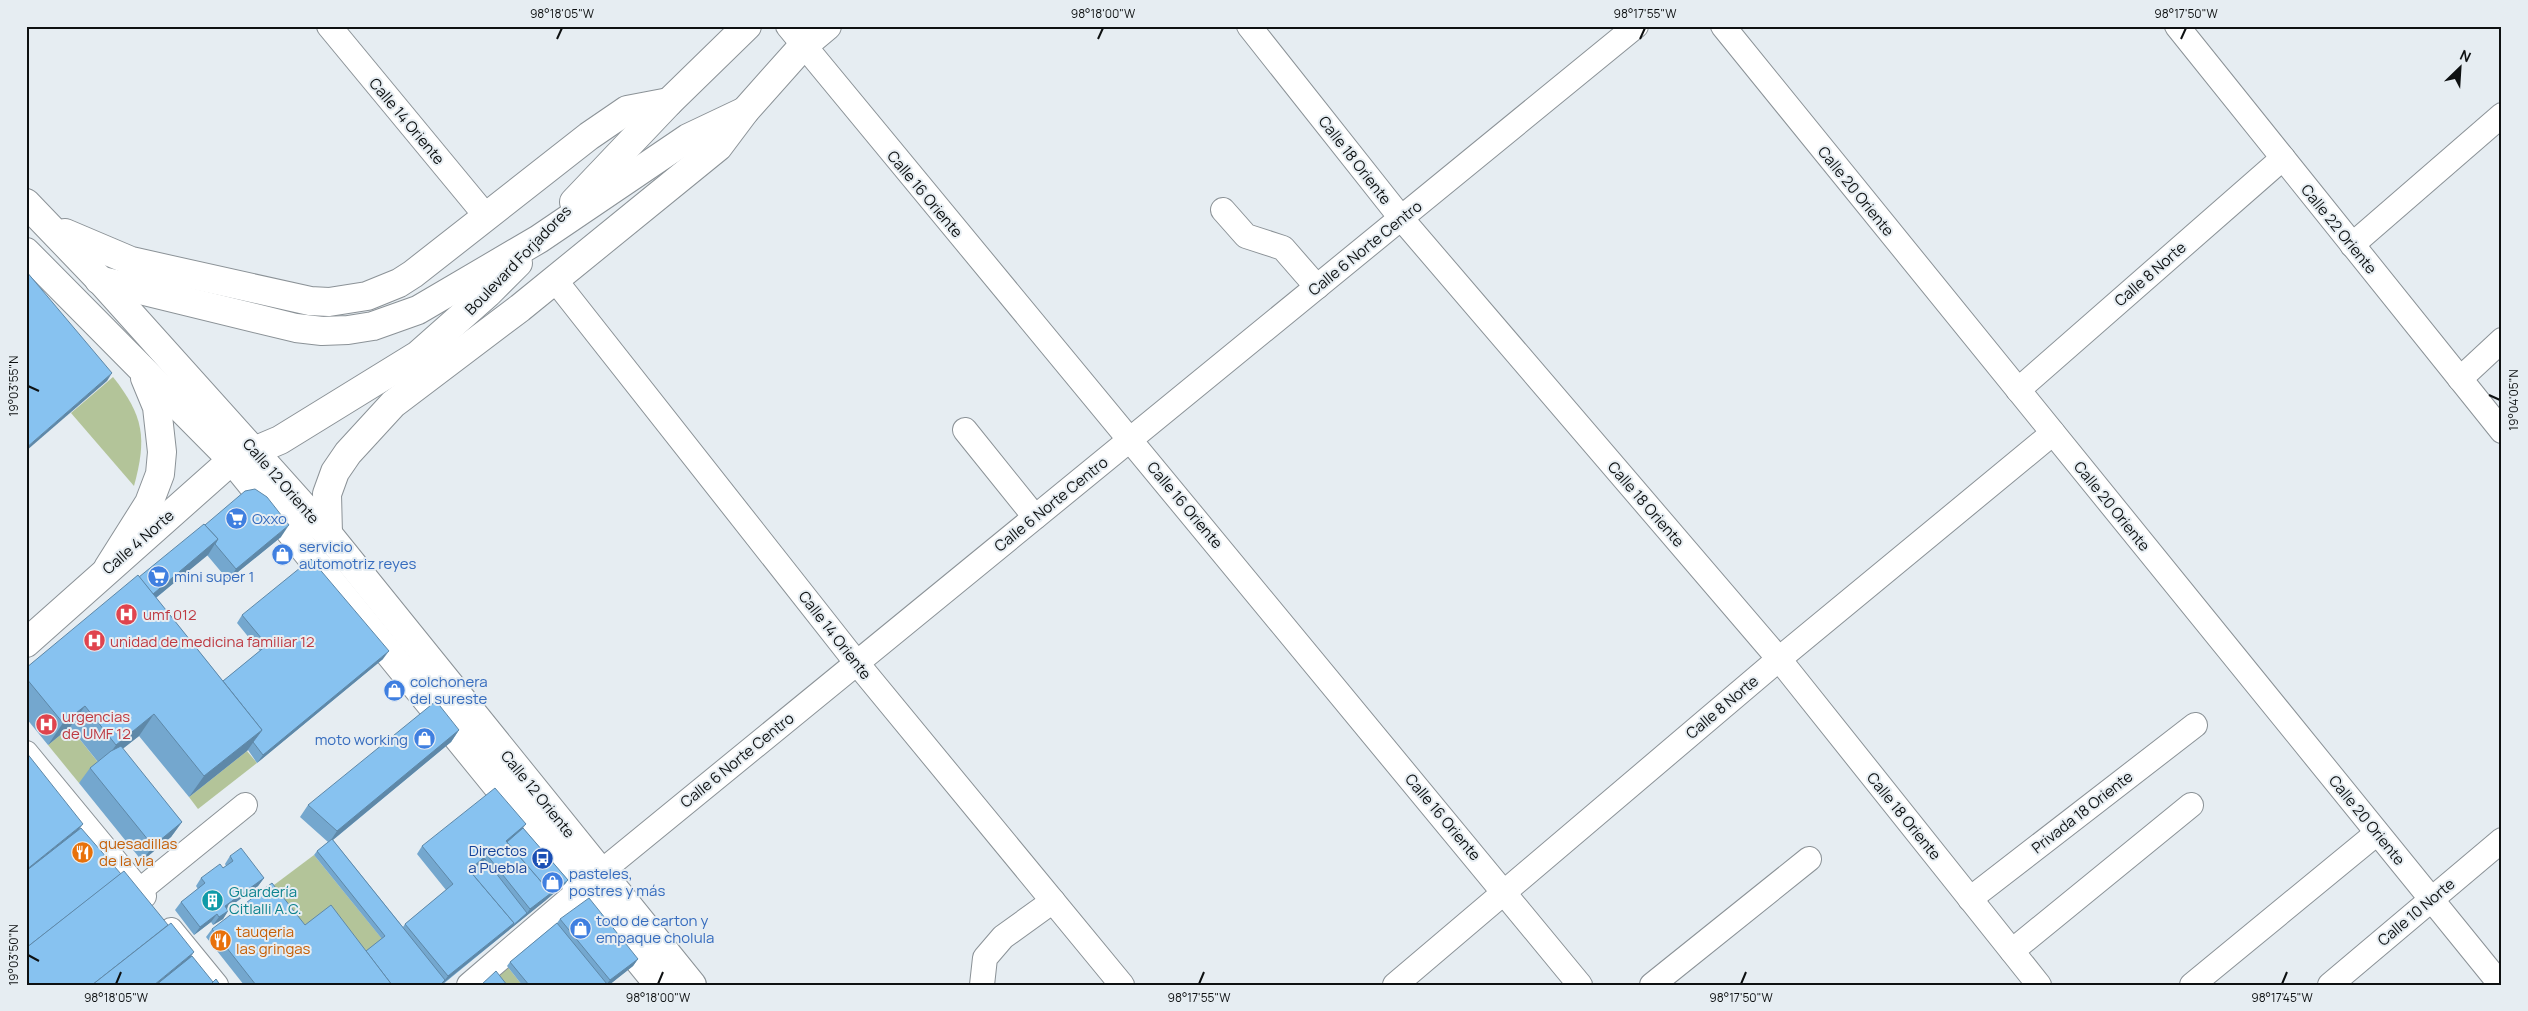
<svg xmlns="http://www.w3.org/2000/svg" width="2528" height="1011" font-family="Manrope,sans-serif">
<rect width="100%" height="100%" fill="#e6edf2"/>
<g fill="#b3c499">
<path d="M 113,377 C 144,416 147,438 134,486 L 71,413 Z"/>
<polygon points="70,727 101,766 79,783 48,745"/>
<polygon points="247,751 257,763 198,809 189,797"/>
<polygon points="314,855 383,940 359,959 299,933 266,891"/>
<polygon points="507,966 522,985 495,985 491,979"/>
</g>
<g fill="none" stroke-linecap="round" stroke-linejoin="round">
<defs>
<g id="street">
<polyline points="329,26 486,216"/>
<polyline points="788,26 1580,985"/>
<polyline points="1249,26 1401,218 1779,659 2039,985"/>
<polyline points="1723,26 2501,985"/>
<polyline points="2177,26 2502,431"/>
<polyline points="1223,210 1246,236 1283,248 1317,287"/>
<polyline points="2352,245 2502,115"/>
<polyline points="555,280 856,662 1122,985"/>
<polyline points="2460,379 2502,340"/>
<polyline points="2018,390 2283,158"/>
<polyline points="965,430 1035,517"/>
<polyline points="26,753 144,896"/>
<polyline points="139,891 245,805"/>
<polyline points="1970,899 2195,725"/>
<polyline points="171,930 216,985"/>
<polyline points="2012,951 2191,805"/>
<polyline points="469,985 601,872 1636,26"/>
<polyline points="982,985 985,958 1003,937 1053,901"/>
<polyline points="1395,985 1779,659 2053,433"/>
<polyline points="1652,985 1809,859"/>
<polyline points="2192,985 2377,833"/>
<polyline points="2330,985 2502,840"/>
</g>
<polyline id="secondary" points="26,643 232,460"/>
<g id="primary">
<polyline points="574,202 669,102 747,26"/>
<polyline points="26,203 100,280 328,534 692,985"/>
<polyline points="65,233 131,261 310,301 329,302 367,296 399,283 413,274 589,136 627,110 669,102"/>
<polyline points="26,252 232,460 659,985"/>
<polyline points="99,280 296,328 322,331 348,330 373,326 418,310 539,239 688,138 745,111"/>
<polyline points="240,457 280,440 418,355 488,293 518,263"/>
<polyline points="328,534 327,494 335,472 348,453 393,404 520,308 718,147 745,111 802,47 827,26"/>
<polyline points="108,568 149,503 160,474 162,452 157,407 145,378"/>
</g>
</defs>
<use href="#street" stroke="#8b9297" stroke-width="26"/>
<use href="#secondary" stroke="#8b9297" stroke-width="30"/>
<use href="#primary" stroke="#8b9297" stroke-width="30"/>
<use href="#street" stroke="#fff" stroke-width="24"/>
<use href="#secondary" stroke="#fff" stroke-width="28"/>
<use href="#primary" stroke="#fff" stroke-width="28"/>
</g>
<g fill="#74a7ce">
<polygon points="205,525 281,537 228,580 207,555 156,598 223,681 260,651 237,623 242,615 383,659 257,763 248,750 189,797 139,736 122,749 182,822 171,837 142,861 79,783 90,768 98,762 70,727 48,745 26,718 26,668"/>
<polygon points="459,730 451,742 333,840 403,927 405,924 446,890 417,854 422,846 523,828 568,880 565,884 442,985 244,985 206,937 212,929 305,925 366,951 382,939 314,855 317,851 328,842 300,817 308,805"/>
<polygon points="230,856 264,878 258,886 227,909 228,911 223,919 213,925 211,922 194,935 175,910 181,902 198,889 196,886 201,878 226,866 225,864"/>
<polygon points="560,919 638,959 633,966 609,985 522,985 507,966 510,962 557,923"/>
</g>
<g fill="#5e88a8">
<polygon points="112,373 107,381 26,451 26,448"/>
<polygon points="289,525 281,537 228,580 236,569"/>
<polygon points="218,539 208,555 136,614 147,599"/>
<polygon points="389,651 383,659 257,763 263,755"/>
<polygon points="85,706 70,727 48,745 63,723"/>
<polygon points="154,714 139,736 101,766 116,745"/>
<polygon points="262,730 247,751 189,797 204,776"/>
<polygon points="459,730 451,742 329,843 337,831"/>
<polygon points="182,822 171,837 142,861 153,846"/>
<polygon points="83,824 78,831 26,873 26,870"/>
<polygon points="526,824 520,832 504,846 506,841"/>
<polygon points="487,855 482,863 466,874 469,870"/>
<polygon points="264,878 258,886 219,914 225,906"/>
<polygon points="568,880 565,884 545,901 442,984 440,985 445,980 448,976 527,913 530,909"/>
<polygon points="228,911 223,919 213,925 219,917"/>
<polygon points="217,914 211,922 194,935 200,927"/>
<polygon points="194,952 186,964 161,985 154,985"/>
<polygon points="638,959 633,966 609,985 606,985 610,980"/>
</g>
<g fill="#87c2f0" stroke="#5e88a8">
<polygon points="26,271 112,373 26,448"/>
<polygon points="255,489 267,497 289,525 236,569 215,544 218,539 205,525 245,491"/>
<polygon points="204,524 218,539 153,594 139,577"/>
<polygon points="311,559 389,651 263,755 253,742 262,730 223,681 267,645 242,615"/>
<polygon points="138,575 262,730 204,776 154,714 116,745 85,706 63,723 26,678 26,668"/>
<polygon points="436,701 459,730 337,831 308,805"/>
<polygon points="121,746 182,822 153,846 90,768 111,751"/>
<polygon points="26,752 83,824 26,870"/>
<polygon points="495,788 526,824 506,841 551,893 530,909 487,855 469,870 514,923 448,976 405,924 453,884 422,846"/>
<polygon points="81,828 121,874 26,948 26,871"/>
<polygon points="523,828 568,880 548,897 551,893 507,842"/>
<polygon points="332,839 445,980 440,985 392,985 366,951 385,936 317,851"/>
<polygon points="241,848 264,878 225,906 228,911 219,917 217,914 200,927 181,902 205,883 201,878 220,864 223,868 233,861 230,856"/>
<polygon points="485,859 527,913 511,927 514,923 470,871"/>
<polygon points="124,871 168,925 92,985 26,985 26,948"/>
<polygon points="272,883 305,925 331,905 392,985 256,985 212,929"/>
<polygon points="589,898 638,959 610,980 560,919"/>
<polygon points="171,923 194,952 154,985 92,985"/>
<polygon points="557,923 607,984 606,985 529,985 510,962"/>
<polygon points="192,956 213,982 210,985 156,985"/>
<polygon points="496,971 507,985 481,985"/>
<polygon points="216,979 220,985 210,985"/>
</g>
<path fill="none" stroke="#0e1112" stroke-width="2" d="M 557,39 L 562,28M 1098,39 L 1103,28M 1640,39 L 1645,28M 2181,39 L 2186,28M 28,386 L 39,391M 2489,395 L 2500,400M 28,955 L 39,961M 116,984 L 121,972M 658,984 L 663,972M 1199,984 L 1204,972M 1741,984 L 1746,972M 2282,984 L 2287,972"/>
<defs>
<symbol id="supermarket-disc" viewBox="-11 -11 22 22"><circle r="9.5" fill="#3f7fe0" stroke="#e6edf2"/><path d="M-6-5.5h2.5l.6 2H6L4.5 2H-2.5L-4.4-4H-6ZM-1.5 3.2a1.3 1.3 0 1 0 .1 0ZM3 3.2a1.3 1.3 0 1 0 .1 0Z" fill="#fff"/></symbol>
<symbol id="shop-disc" viewBox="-11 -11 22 22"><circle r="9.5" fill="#3f7fe0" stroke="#e6edf2"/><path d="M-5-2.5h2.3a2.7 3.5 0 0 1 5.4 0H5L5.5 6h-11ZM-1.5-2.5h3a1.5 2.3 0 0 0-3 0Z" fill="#fff"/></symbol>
<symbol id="hospital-disc" viewBox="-11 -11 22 22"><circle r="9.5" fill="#e0444e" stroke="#e6edf2"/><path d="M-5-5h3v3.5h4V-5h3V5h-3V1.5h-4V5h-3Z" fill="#fff"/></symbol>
<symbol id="restaurant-disc" viewBox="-11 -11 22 22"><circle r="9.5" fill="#e8710a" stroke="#e6edf2"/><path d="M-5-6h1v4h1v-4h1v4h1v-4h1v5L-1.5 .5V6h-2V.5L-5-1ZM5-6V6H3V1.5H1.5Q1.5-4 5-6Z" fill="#fff"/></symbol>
<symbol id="bus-disc" viewBox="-11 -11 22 22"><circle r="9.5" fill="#1a4fb4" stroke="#e6edf2"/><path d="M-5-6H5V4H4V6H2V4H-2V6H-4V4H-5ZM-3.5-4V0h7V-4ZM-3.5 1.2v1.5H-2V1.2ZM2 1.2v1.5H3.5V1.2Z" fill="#fff"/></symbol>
<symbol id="building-disc" viewBox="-11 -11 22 22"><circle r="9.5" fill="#0f9aa8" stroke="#e6edf2"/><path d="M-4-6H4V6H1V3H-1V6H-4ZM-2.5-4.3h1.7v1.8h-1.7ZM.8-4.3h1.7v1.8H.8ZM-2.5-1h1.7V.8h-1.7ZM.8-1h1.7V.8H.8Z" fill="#fff"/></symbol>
</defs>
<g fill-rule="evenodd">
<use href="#supermarket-disc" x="224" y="506" width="25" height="25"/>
<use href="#shop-disc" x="270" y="542" width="25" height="25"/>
<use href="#supermarket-disc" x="146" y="564" width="25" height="25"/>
<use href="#hospital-disc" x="114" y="602" width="25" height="25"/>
<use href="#hospital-disc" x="82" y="628" width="25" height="25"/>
<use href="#shop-disc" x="382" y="678" width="25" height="25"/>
<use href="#hospital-disc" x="34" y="712" width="25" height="25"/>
<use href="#shop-disc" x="412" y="726" width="25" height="25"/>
<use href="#restaurant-disc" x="70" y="840" width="25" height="25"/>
<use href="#bus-disc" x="530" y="846" width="25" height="25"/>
<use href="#shop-disc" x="540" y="870" width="25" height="25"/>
<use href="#building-disc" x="200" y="888" width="25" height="25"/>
<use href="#shop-disc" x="568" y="916" width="25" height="25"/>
<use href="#restaurant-disc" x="208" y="928" width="25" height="25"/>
</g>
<g text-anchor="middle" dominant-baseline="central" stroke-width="4" stroke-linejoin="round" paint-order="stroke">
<g font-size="15" fill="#0e1112" stroke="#e6edf2">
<text transform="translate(407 121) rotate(50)">Calle 14 Oriente</text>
<text transform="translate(1355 160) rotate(52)">Calle 18 Oriente</text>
<text transform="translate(1856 191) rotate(51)">Calle 20 Oriente</text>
<text transform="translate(925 194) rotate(50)">Calle 16 Oriente</text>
<text transform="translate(2339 229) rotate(51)">Calle 22 Oriente</text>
<text transform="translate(1365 248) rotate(-39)">Calle 6 Norte Centro</text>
<text transform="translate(518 260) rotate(-46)">Boulevard Forjadores</text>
<text transform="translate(2150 274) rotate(-41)">Calle 8 Norte</text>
<text transform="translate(281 481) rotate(49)">Calle 12 Oriente</text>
<text transform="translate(1051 504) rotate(-39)">Calle 6 Norte Centro</text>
<text transform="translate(1646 504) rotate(49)">Calle 18 Oriente</text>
<text transform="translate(1185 505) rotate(50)">Calle 16 Oriente</text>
<text transform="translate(2112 506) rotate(51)">Calle 20 Oriente</text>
<text transform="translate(138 542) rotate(-41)">Calle 4 Norte</text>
<text transform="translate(835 635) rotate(52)">Calle 14 Oriente</text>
<text transform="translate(1722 707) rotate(-40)">Calle 8 Norte</text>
<text transform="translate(737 760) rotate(-39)">Calle 6 Norte Centro</text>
<text transform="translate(538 794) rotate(51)">Calle 12 Oriente</text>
<text transform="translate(2082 812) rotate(-38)">Privada 18 Oriente</text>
<text transform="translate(1904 816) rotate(51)">Calle 18 Oriente</text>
<text transform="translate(1443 817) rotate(50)">Calle 16 Oriente</text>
<text transform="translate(2367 820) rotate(51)">Calle 20 Oriente</text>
<text transform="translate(2416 912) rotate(-40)">Calle 10 Norte</text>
</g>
<g font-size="15" fill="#366cbe" stroke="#e6edf2" text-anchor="start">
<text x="252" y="518">Oxxo</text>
<text x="299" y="546">servicio<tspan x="299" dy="17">automotriz reyes</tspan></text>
<text x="174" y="576">mini super 1</text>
<text x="410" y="681">colchonera<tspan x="410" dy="17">del sureste</tspan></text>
<text x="408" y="739" text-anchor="end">moto working</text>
<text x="569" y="873">pasteles,<tspan x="569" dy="17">postres y más</tspan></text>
<text x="596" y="920">todo de carton y<tspan x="596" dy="17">empaque cholula</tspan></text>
</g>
<g font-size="15" fill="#be3a42" stroke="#e6edf2" text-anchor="start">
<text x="143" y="614">umf 012</text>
<text x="110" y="641">unidad de medicina familiar 12</text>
<text x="62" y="716">urgencias<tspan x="62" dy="17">de UMF 12</tspan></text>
</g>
<g font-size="15" fill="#c56008" stroke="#e6edf2" text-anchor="start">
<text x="99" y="843">quesadillas<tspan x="99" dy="17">de la via</tspan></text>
<text x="236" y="931">tauqeria<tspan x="236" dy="17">las gringas</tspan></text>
</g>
<g font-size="15" fill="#164399" stroke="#e6edf2" text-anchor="end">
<text x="527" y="850">Directos<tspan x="527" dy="17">a Puebla</tspan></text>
</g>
<g font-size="15" fill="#0d838f" stroke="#e6edf2" text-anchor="start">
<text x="229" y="891">Guardería<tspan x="229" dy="17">Citlalli A.C.</tspan></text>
</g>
</g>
<rect width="2528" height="1011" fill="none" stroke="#e6edf2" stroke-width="55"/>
<g transform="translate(2460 68) rotate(25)" stroke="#e6edf2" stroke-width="4" paint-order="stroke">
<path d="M0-4L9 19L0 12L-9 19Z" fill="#0e1112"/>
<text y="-8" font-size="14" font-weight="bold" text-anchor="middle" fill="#0e1112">N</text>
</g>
<rect x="28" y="28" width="2472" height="956" fill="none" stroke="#0e1112" stroke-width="2"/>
<g font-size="12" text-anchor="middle" fill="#0e1112">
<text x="562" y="18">98°18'05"W</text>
<text x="1103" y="18">98°18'00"W</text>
<text x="1645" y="18">98°17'55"W</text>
<text x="2186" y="18">98°17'50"W</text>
<text transform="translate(14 386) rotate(-90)" y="4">19°03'55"N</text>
<text transform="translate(2514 400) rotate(-90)" y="4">19°04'05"N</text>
<text transform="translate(14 955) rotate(-90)" y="4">19°03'50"N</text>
<text x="116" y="1002">98°18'05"W</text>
<text x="658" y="1002">98°18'00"W</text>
<text x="1199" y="1002">98°17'55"W</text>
<text x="1741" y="1002">98°17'50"W</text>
<text x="2282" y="1002">98°17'45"W</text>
</g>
</svg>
